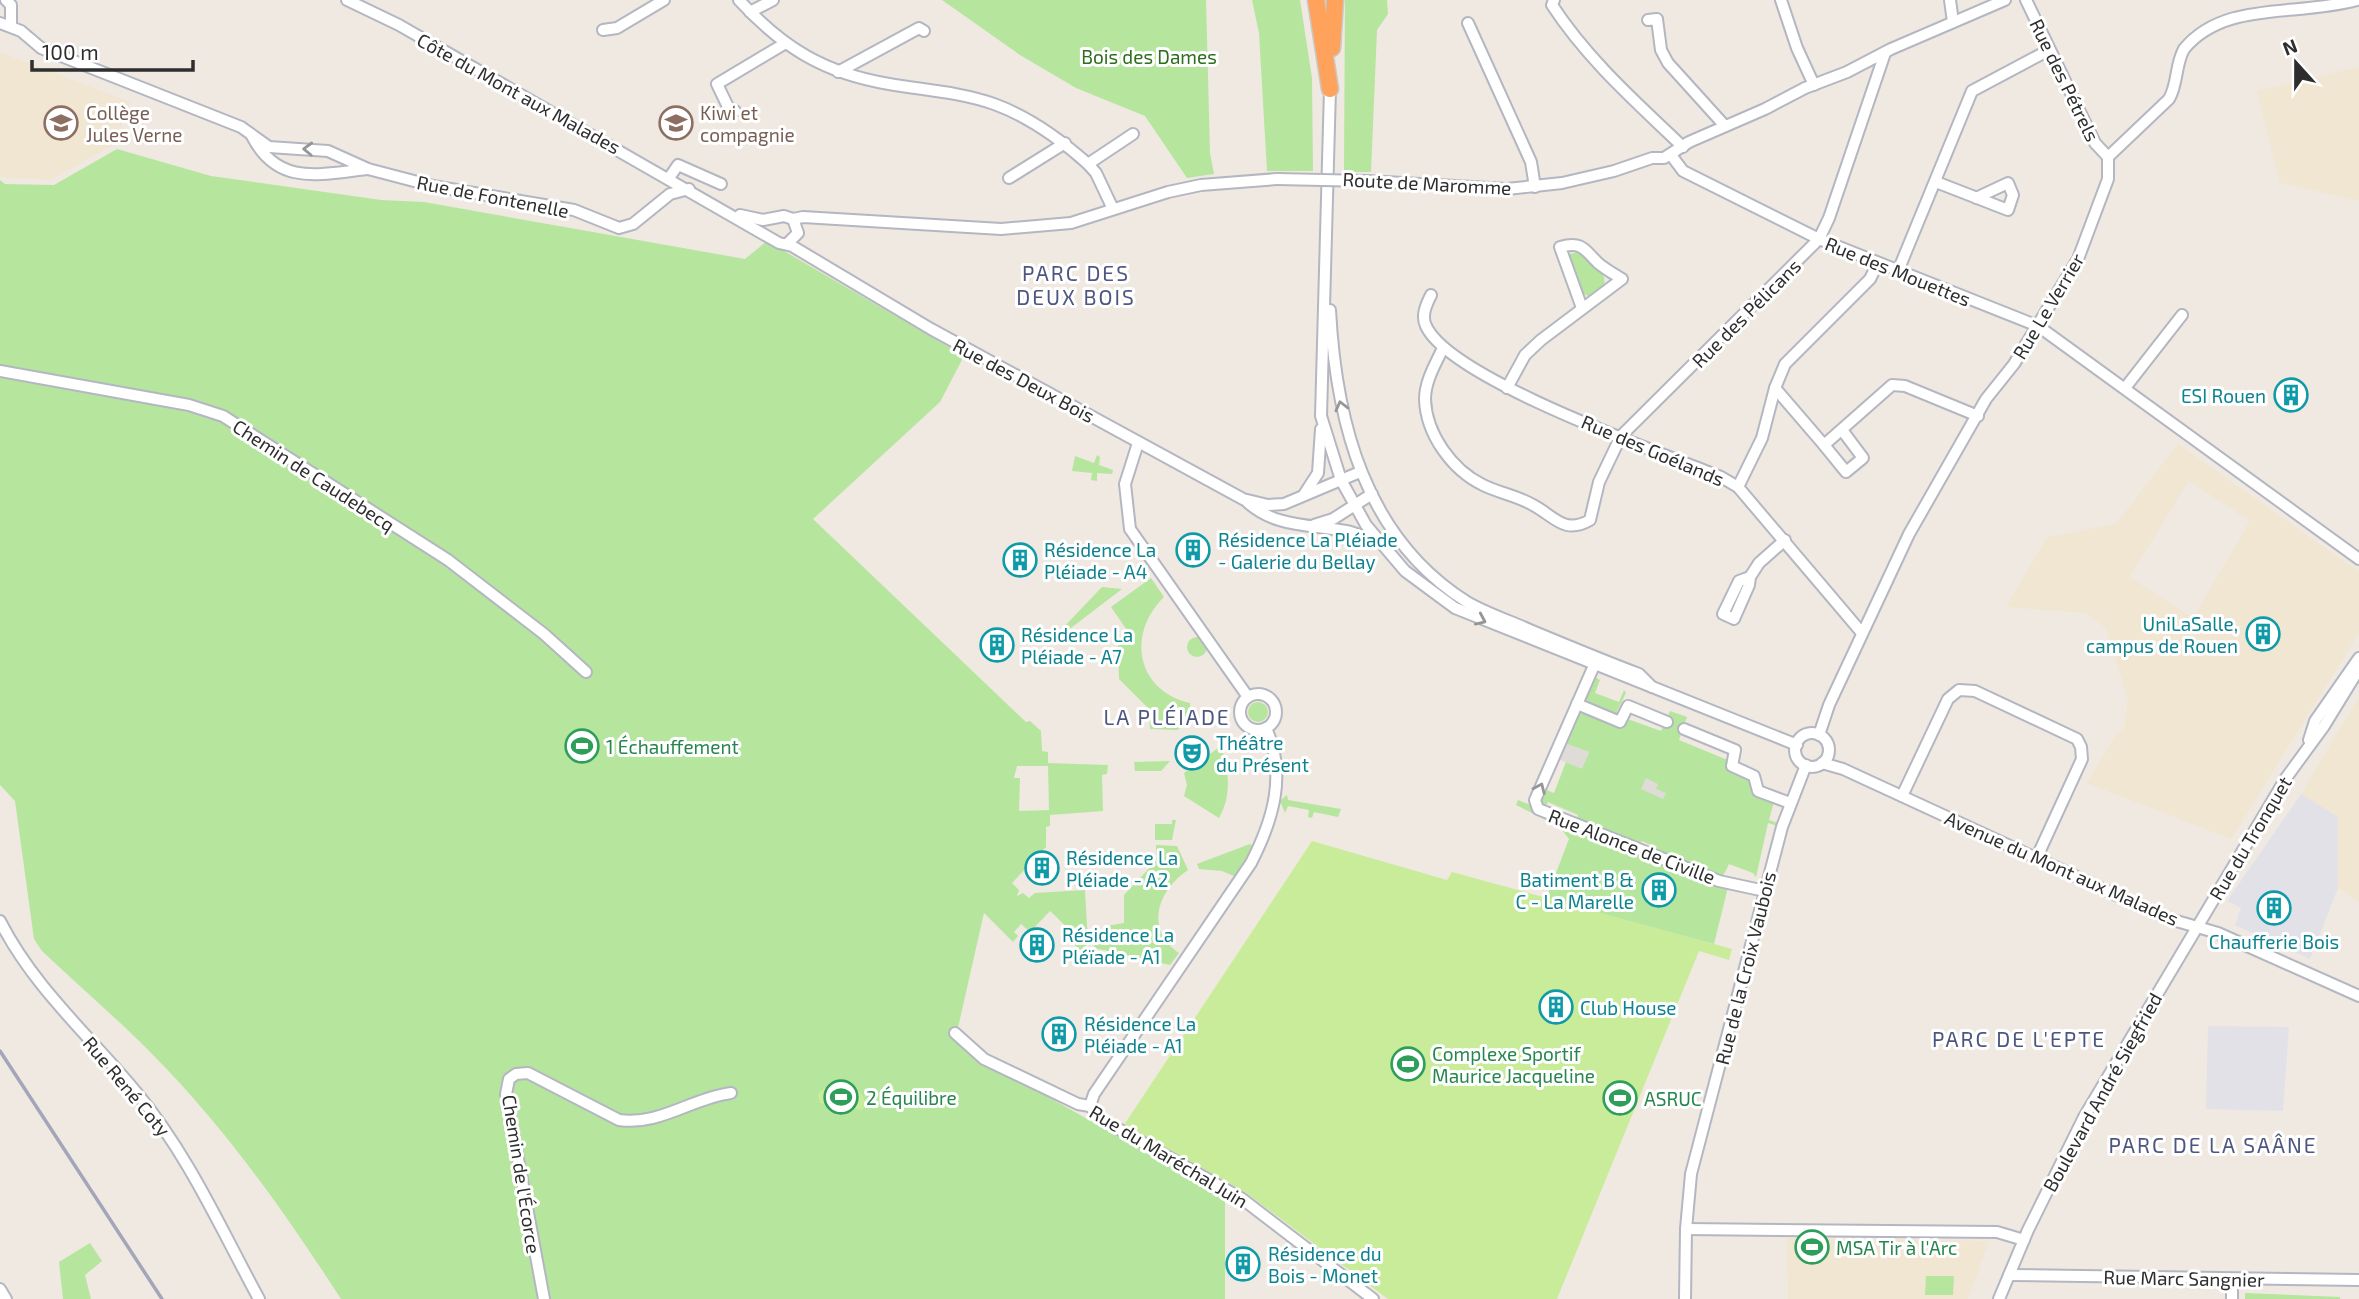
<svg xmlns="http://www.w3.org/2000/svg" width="2359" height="1299" font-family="'Exo 2',sans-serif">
<rect width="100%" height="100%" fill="#efe9e1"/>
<g fill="#e3e1e8">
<polygon points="2301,794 2339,816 2338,888 2310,959 2235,925 2241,908 2227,901"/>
<polygon points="2208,1026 2289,1027 2283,1111 2206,1109"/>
</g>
<g fill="#f0e6d1" fill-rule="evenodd">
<polygon points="0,52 130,102 115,144 50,180 0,177"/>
<polygon points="2359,67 2359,201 2280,183 2257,91"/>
<path d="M 2178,444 L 2359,572 L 2359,633 L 2231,839 L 2087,783 L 2115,736 L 2124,729 L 2128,699 L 2106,628 L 2086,613 L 2006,607 L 2047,537 L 2116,524 ZM 2189,481 L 2250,521 L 2193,618 L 2129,577 Z"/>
<polygon points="2359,697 2359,902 2338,888 2338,817 2301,794"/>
<polygon points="1787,1238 1989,1241 1968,1299 1788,1299"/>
</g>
<g fill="#b6e59e" fill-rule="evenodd">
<polygon points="942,0 1206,0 1210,153 1214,174 1187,178 1145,116 1076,88 1020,55"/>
<polygon points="1252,0 1300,0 1312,78 1313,171 1267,171 1259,33"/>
<polygon points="1345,0 1387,0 1388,14 1377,30 1371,172 1344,172"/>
<path d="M 117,149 L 211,176 L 381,200 L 424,202 L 745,259 L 767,241 L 964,356 L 940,402 L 813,519 L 1026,722 L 1030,721 L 1041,731 L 1042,751 L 1048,752 L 1048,763 L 1108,765 L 1107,774 L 1102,775 L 1103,811 L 1050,815 L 1050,826 L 1046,827 L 1046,847 L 1012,883 L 1019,890 L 1017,896 L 1023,893 L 1029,898 L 1035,893 L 1085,890 L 1088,944 L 1081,951 L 1066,936 L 1071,931 L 1050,911 L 1030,932 L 1021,924 L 1014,932 L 1018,936 L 1013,942 L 984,913 L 957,1032 L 1011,1076 L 1225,1197 L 1225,1299 L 341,1299 C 286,1214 227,1130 155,1057 C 119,1020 79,986 42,951 L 34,939 L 15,801 L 0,785 L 0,180 L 5,184 L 54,185 ZM 1017,766 L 1048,766 L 1049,810 L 1019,811 L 1020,778 L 1014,778 Z"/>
<path d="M 1581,251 C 1591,261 1608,271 1604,286 L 1588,296 L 1582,293 L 1569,258 L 1570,254 Z"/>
<polygon points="1097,455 1100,457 1099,465 1113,470 1112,474 1097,473 1097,481 1091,480 1092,473 1072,471 1075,456 1094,463"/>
<path d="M 1151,578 L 1164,597 C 1126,634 1137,691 1190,703 L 1191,721 L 1177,730 L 1150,729 L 1149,709 L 1119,679 L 1118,637 L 1136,636 L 1129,633 L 1111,607 Z"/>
<polygon points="1102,587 1122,589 1063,634 1060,631"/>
<circle cx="1197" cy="647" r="10"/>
<polygon points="1590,674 1600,680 1595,693 1619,702 1624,690 1626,693 1617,711 1625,718 1661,731 1670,711 1687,717 1679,740 1730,761 1775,798 1769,820 1778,823 1778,826 1768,823 1756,877 1753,873 1729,864 1724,874 1719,877 1675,856 1673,859 1653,851 1655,847 1642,841 1639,845 1577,818 1578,815 1548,802 1546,806 1541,803 1544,789 1554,793 1566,762 1582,768 1589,752 1561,742"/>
<circle cx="1258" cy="712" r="10"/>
<path d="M 1221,746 C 1229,771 1232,795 1219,818 L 1184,796 L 1187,785 L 1184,773 Z"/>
<polygon points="1170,761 1161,771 1135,771 1134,762"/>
<polygon points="1287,795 1288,800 1341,809 1338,817 1314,812 1312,818 1308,817 1309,810 1288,806 1285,813 1280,801"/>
<polygon points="1518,800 1729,883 1714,944 1546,899 1569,839 1560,827 1516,805"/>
<polygon points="1172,820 1176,820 1172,840 1155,840 1155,824 1172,824"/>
<polygon points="1250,844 1255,847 1236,877 1222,871 1199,869 1197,864"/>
<path d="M 1156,845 L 1177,846 L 1188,870 C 1158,890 1144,929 1179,953 L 1170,965 L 1094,948 L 1095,931 L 1105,931 L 1106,926 L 1124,923 L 1124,895 L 1156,861 Z"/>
<polygon points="90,1243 102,1261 85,1275 91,1299 63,1299 59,1262"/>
<polygon points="1926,1276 1954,1276 1953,1295 1925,1295"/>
<polygon points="2245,1293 2340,1297 2340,1299 2245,1299"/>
</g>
<g fill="#c9ec9a">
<polygon points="581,736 587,738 588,748 583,758 576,749"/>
<polygon points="1312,841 1447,880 1452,872 1732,949 1729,960 1699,951 1557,1299 1388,1299 1245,1192 1124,1125"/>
<path d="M 847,1083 L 861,1093 L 867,1104 L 862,1110 L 820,1103 L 818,1095 C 824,1084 836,1084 847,1083 Z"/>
</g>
<g fill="#dfdcd8">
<polygon points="1562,742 1589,752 1582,769 1556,758"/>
<polygon points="1646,778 1658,784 1656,789 1666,793 1663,799 1641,789"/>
</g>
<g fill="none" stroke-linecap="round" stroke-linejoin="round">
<defs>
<g id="minor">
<polyline points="6,0 11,5 11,26"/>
<polyline points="347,0 399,25 779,243 792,246 931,329 1243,499 1268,505 1284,504 1360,472"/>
<path d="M 739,0 C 783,48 824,73 889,84 C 924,90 960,92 994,104 C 1030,117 1060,139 1088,164 L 1096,173 L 1113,209"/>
<path d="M 1554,0 L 1552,5 C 1588,60 1636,102 1683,147"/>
<polyline points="1781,0 1797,48 1814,85"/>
<polyline points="1950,0 1953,22"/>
<polyline points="2026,0 2095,143 2108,157"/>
<polyline points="750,12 773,0"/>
<polyline points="1648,20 1657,19 1661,50 1668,63 1725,126"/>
<polyline points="0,23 21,31 41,48 241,127 269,147 328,151 368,169 433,186 574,210 619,228 633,224 670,194 689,189"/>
<polyline points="1468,23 1531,162 1535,187"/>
<polyline points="603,30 617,28 664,0"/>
<polyline points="838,72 919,28 924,31"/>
<polyline points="1330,89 1321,416 1341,480 1366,525 1405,571 1455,608 1797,745"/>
<polyline points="735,111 730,111 717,84 784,44"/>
<path d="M 252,136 C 278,187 321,174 368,169"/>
<polyline points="1671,155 1683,171 1819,239 2038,326 2359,559"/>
<polyline points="1088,164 1133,134"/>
<polyline points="669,178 678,165 721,184"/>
<polyline points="1009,178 1065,143"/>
<polyline points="1368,181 1507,189 1562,183 1614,171 1652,158 1664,158 1689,142 1765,109 1805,88 1847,72 1891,49 2005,0"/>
<polyline points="1936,182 2008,210 2013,195 2008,183 1976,198"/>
<polyline points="740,215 763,220 784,216 793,219 798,233 787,244"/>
<polyline points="793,219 803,217 1001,229 1071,223 1168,192 1201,185 1277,179"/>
<polyline points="1898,271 1972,91 2049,50"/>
<path d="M 1431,295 C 1426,305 1421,316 1426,326 C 1450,379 1661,453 1721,477 L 1738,487 L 1862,633"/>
<path d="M 1330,310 C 1336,422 1365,538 1467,602 C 1486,613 1510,621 1530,630 C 1566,645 1602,660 1639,674 L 1652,687"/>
<path d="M 1443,348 C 1436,363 1425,381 1425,399 C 1426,434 1452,470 1483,485 C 1499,493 1518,496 1533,505 C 1554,516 1564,535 1590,520 L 1599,482 L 1621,436 L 1819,239 L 1829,218 L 1885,53"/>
<polyline points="0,371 189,405 223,416 448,560 544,634 586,672"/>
<path d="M 1507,388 L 1525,355 L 1541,340 L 1622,279 C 1614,274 1605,269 1598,263 C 1584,249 1582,241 1560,247 L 1582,308"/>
<polyline points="1775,388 1824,445 1892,385 1905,386 1978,416"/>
<polyline points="2125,388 2182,315"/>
<polyline points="1138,443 1125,484 1130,529 1248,697"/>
<polyline points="1824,445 1846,472 1863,458 1842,430"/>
<polyline points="1738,487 1762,438 1775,388 1785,364 1870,279 1878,263"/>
<polyline points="1305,493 1318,473 1321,429"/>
<path d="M 1245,500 C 1274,528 1309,524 1346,531 C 1357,533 1367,539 1378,542"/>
<polyline points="1314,525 1333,519 1372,494"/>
<polygon points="1750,577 1749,585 1734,619 1723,614 1739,581"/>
<polyline points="1750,577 1759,563 1785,540"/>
<polyline points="1596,661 1535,800 1538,809 1719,881 1765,891"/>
<circle cx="1258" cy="712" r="18"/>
<polyline points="1577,704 1620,722 1628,706 1667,722"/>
<polyline points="1684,729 1735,750 1732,766 1754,776 1758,791 1790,803"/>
<circle cx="1812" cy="750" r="17"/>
<path d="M 1819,735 L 1829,705 L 1909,534 L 1986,399 L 2014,364 L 2078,259 L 2108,179 L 2108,157 L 2169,99 C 2178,84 2175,65 2184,49 C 2224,0 2297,17 2357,0"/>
<polyline points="2309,740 2315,721 2359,658"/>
<polyline points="1822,763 1843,769 2166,918 2218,933 2359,996"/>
<polyline points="1902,796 1948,699 1959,690 1975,691 2077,739 2081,747 2082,759 2037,857"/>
<path d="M 0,921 C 34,988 89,1035 136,1092 C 188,1154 221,1229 259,1299"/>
<polyline points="955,1033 984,1059 1078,1104 1090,1106"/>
<path d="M 1090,1106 L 1094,1094 L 1251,863 C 1273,820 1287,775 1266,728"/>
<polyline points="1090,1106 1101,1119 1241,1198 1373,1299"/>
<polyline points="1686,1229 1997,1232 2024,1240"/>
<polyline points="2009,1275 2359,1280"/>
<polyline points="2232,1279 2232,1299"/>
<polyline points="0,1289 6,1299"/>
<path d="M 544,1299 L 506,1094 L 509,1079 L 516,1074 L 528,1073 L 619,1120 C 659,1126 692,1098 731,1093"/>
<polyline points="1685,1299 1686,1229 1691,1174 1782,827 1806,765"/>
<polyline points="1999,1299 2028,1230 2084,1117 2286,778 2324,726 2359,669"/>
</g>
<g id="highway">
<polyline points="1316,0 1330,89"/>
<polyline points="1332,48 1335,0"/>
</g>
</defs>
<use href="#minor" stroke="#b4b7c1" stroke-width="14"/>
<use href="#highway" stroke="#c9c9c9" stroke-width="19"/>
<use href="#minor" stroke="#fff" stroke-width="10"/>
<use href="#highway" stroke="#ffa35c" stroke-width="16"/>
<polyline stroke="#a3a6b8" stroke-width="3.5" points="0,1051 162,1299"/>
<defs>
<polyline id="minor-bridge" points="1277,179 1368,181"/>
</defs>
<use href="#minor-bridge" stroke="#b4b7c1" stroke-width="14" stroke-linecap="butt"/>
<use href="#minor-bridge" stroke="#fff" stroke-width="10"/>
</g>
<defs><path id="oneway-chevron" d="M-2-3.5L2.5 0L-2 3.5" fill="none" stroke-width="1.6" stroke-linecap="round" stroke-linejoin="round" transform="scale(1.75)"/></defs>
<g stroke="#969696">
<use href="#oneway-chevron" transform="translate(308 149) rotate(-178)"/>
<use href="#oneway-chevron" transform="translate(1341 406) rotate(-104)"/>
<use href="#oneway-chevron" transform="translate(1481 620) rotate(24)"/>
<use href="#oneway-chevron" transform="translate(1540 788) rotate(-66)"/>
</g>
<defs>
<symbol id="school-ring" viewBox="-11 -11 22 22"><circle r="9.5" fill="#fff" stroke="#8d6e63" stroke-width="1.5"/><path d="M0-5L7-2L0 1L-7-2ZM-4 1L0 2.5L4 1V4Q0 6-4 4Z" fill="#8d6e63"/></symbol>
<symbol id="building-ring" viewBox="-11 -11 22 22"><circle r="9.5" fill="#fff" stroke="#0f9aa8" stroke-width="1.5"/><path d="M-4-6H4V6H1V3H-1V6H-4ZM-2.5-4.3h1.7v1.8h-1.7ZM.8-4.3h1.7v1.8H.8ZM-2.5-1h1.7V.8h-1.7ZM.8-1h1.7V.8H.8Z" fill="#0f9aa8"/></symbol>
<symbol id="stadium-ring" viewBox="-11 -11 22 22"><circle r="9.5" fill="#fff" stroke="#2e9e5b" stroke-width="1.5"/><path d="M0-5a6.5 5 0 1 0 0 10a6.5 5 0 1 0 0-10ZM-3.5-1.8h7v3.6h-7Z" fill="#2e9e5b"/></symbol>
<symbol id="theatre-ring" viewBox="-11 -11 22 22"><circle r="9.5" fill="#fff" stroke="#0f9aa8" stroke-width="1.5"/><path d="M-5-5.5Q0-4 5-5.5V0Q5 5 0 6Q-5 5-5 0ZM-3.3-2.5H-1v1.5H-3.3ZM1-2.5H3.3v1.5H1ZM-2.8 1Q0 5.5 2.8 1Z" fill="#0f9aa8"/></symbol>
</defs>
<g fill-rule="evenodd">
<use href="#school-ring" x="42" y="104" width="38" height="38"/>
<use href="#school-ring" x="657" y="104" width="38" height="38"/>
<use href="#building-ring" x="2272" y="376" width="38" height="38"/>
<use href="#building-ring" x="1174" y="531" width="38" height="38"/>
<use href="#building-ring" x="1001" y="541" width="38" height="38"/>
<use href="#building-ring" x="2244" y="615" width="38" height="38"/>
<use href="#building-ring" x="978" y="626" width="38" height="38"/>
<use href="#stadium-ring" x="563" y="727" width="38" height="38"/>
<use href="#theatre-ring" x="1173" y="734" width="38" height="38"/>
<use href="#building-ring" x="1023" y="849" width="38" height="38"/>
<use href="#building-ring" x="1640" y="871" width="38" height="38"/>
<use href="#building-ring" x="2255" y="889" width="38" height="38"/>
<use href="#building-ring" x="1018" y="926" width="38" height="38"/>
<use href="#building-ring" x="1537" y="988" width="38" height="38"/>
<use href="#building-ring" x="1040" y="1015" width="38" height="38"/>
<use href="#stadium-ring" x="1389" y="1045" width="38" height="38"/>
<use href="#stadium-ring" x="822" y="1078" width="38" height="38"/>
<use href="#stadium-ring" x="1601" y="1079" width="38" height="38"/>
<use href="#stadium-ring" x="1793" y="1228" width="38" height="38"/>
<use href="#building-ring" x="1224" y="1245" width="38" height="38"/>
</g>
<g text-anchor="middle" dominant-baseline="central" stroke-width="6" stroke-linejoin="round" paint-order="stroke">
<g font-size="19" fill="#2c6e1b" stroke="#fff">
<text x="1149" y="56">Bois des Dames</text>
</g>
<g font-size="19" fill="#2e2e2e" stroke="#fff">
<text transform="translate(2065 80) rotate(64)">Rue des Pétrels</text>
<text transform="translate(519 93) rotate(29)">Côte du Mont aux Malades</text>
<text transform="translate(1427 183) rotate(3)">Route de Maromme</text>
<text transform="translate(493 196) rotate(11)">Rue de Fontenelle</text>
<text transform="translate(1898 271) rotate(22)">Rue des Mouettes</text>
<text transform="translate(2048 306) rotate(-59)">Rue Le Verrier</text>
<text transform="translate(1746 313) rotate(-45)">Rue des Pélicans</text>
<text transform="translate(1024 380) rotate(28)">Rue des Deux Bois</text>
<text transform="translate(1653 450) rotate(23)">Rue des Goélands</text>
<text transform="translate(314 475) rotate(33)">Chemin de Caudebecq</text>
<text transform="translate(2250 838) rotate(-59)">Rue du Tronquet</text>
<text transform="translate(1632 846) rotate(21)">Rue Alonce de Civille</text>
<text transform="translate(2062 868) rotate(24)">Avenue du Mont aux Malades</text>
<text transform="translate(1745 968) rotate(-76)">Rue de la Croix Vaubois</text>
<text transform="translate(127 1086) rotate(50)">Rue René Coty</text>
<text transform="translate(2102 1092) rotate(-61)">Boulevard André Siegfried</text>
<text transform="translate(1169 1156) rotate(31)">Rue du Maréchal Juin</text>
<text transform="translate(522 1174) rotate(81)">Chemin de l'Écorce</text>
<text transform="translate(2184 1278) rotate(1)">Rue Marc Sangnier</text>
</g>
<g font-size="19" fill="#785e54" stroke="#fff" text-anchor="start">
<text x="86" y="112">Collège<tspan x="86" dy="22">Jules Verne</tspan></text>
<text x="700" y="112">Kiwi et<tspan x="700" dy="22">compagnie</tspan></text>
</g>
<g font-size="19" fill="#0d838f" stroke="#fff" text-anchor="start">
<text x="2266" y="395" text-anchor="end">ESI Rouen</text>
<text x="1218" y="539">Résidence La Pléiade<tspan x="1218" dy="22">- Galerie du Bellay</tspan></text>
<text x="1044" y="549">Résidence La<tspan x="1044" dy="22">Pléiade - A4</tspan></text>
<text x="2238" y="623" text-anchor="end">UniLaSalle,<tspan x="2238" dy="22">campus de Rouen</tspan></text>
<text x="1021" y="634">Résidence La<tspan x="1021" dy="22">Pléiade - A7</tspan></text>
<text x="1216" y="742">Théâtre<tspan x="1216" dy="22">du Présent</tspan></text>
<text x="1066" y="857">Résidence La<tspan x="1066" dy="22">Pléiade - A2</tspan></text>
<text x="1634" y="879" text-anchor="end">Batiment B &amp;<tspan x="1634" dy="22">C - La Marelle</tspan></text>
<text x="1062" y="934">Résidence La<tspan x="1062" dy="22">Pléïade - A1</tspan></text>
<text x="2274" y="941" text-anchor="middle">Chaufferie Bois</text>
<text x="1580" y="1007">Club House</text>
<text x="1084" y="1023">Résidence La<tspan x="1084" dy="22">Pléiade - A1</tspan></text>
<text x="1268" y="1253">Résidence du<tspan x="1268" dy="22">Bois - Monet</tspan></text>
</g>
<g font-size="19" fill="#27864d" stroke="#fff" text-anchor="start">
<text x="606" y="746">1 Échauffement</text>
<text x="1432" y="1053">Complexe Sportif<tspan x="1432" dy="22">Maurice Jacqueline</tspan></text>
<text x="866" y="1097">2 Équilibre</text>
<text x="1644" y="1098">ASRUC</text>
<text x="1836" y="1247">MSA Tir à l'Arc</text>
</g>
<g font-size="21" letter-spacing="2" fill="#4d5680" stroke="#fff">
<text x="1076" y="272">PARC DES<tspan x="1076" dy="24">DEUX BOIS</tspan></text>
<text x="1167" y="716">LA PLÉIADE</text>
<text x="2019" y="1038">PARC DE L'EPTE</text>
<text x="2213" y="1144">PARC DE LA SAÂNE</text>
</g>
</g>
<g transform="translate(2296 63) rotate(339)" stroke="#ffffff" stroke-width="5" paint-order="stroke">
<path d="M0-5L12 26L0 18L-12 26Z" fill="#2e2e2e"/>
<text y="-10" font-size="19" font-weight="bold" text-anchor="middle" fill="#2e2e2e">N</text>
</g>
<path d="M32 60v10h161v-10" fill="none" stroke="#2e2e2e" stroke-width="3.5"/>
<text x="42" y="60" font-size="21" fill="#2e2e2e" stroke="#ffffff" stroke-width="5" paint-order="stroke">100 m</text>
</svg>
